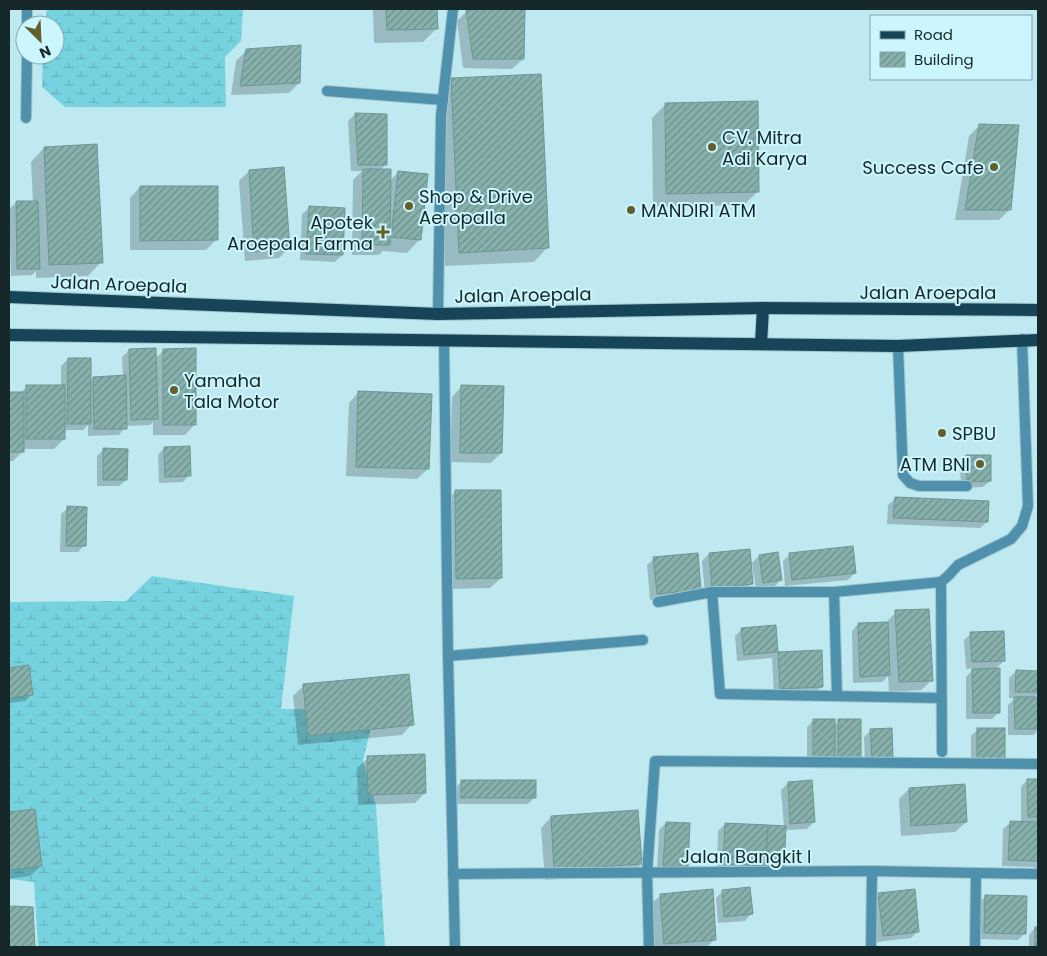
<svg xmlns="http://www.w3.org/2000/svg" width="1047" height="956" font-family="Poppins,sans-serif">
<defs>
<pattern id="wetland-marsh" width="20" height="14" patternUnits="userSpaceOnUse" patternTransform="scale(1.25)"><rect width="20" height="14" fill="#77d2df"/><path d="M1 5h8M5 5V1M11 12h8M15 12V8" fill="none" stroke="#66b4c0"/></pattern>
<pattern id="building-hatch" width="6" height="6" patternUnits="userSpaceOnUse" patternTransform="scale(1.25)"><rect width="6" height="6" fill="#87b1ac"/><path d="M-1 1l2-2M0 6l6-6M5 7l2-2" fill="none" stroke="#6d908c"/></pattern>
</defs>
<rect width="100%" height="100%" fill="#bee9f0"/>
<g fill="url(#wetland-marsh)">
<polygon points="47,9 243,9 241,41 225,57 226,107 65,107 42,87 43,55 55,55 55,25 45,25"/>
<polygon points="152,576 294,596 281,709 375,710 363,761 376,805 385,947 38,947 34,882 9,879 9,602 126,601"/>
</g>
<g fill="#0003">
<polygon points="373,9 436,9 437,28 423,42 374,43"/>
<polygon points="505,9 523,9 523,59 512,69 463,68 457,21 467,11"/>
<polygon points="247,50 299,83 289,93 231,95 236,61"/>
<polygon points="452,79 547,248 534,262 445,266 438,93"/>
<polygon points="666,104 757,192 744,205 653,207 652,118"/>
<polygon points="355,114 386,164 380,170 390,181 398,172 420,239 407,253 383,251 379,255 352,255 353,180 362,171 351,171 348,121"/>
<polygon points="980,125 1010,209 999,220 955,220 969,136"/>
<polygon points="44,148 101,262 88,276 36,278 36,271 32,275 11,276 9,209 16,203 33,202 31,162"/>
<polygon points="249,171 289,248 279,258 245,261 239,181"/>
<polygon points="140,187 217,239 206,250 130,250 130,198"/>
<polygon points="309,208 342,255 335,262 300,260 302,214"/>
<polygon points="129,350 155,359 164,350 195,424 185,435 153,435 153,422 150,425 126,426 119,435 88,436 88,425 83,430 64,430 64,439 54,449 23,449 23,451 13,461 9,461 9,470 9,393 20,393 27,387 61,386 61,366 68,359 90,382 94,378 123,377 122,357"/>
<polygon points="462,386 501,453 491,463 450,462 452,397"/>
<polygon points="359,392 428,469 417,479 346,476 349,403"/>
<polygon points="164,448 189,475 183,482 159,483 158,455"/>
<polygon points="103,450 126,480 119,486 97,486 97,456"/>
<polygon points="967,456 990,481 983,487 961,488 960,463"/>
<polygon points="455,492 501,578 490,588 446,589 445,502"/>
<polygon points="895,499 987,522 980,528 887,524 888,505"/>
<polygon points="68,508 85,545 78,552 60,552 61,514"/>
<polygon points="709,554 752,583 745,590 705,594 702,561"/>
<polygon points="777,554 781,580 774,587 756,589 752,563 759,556"/>
<polygon points="790,554 855,573 848,580 785,586 783,561"/>
<polygon points="654,559 700,589 693,596 650,600 647,565"/>
<polygon points="896,612 932,680 921,690 889,692 888,676 882,682 853,683 852,631 858,624 886,623"/>
<polygon points="775,626 777,653 820,651 822,686 815,693 774,695 772,658 737,661 735,636 742,629"/>
<polygon points="971,634 1004,661 995,669 999,712 992,719 966,719 966,677 974,668 966,669 964,640"/>
<polygon points="28,667 32,694 25,701 9,703 9,669"/>
<polygon points="1016,671 1038,672 1038,693 1034,698 1038,698 1038,730 1034,735 1008,735 1008,705 1015,698 1009,698 1009,678"/>
<polygon points="304,685 412,724 402,735 298,745 293,696"/>
<polygon points="814,720 833,726 839,721 860,757 853,764 807,764 807,727"/>
<polygon points="978,729 997,766 971,766 971,736"/>
<polygon points="871,730 891,756 885,763 865,764 864,737"/>
<polygon points="368,758 425,793 415,803 358,805 357,768"/>
<polygon points="1027,780 1038,780 1038,877 1034,877 1034,867 1002,866 1003,829 1010,823 1021,823 1021,787"/>
<polygon points="462,781 535,797 528,804 455,804 455,788"/>
<polygon points="788,783 814,822 807,829 785,830 783,870 776,877 717,870 718,831 725,824 784,827 781,790"/>
<polygon points="909,789 966,822 955,832 901,836 899,799"/>
<polygon points="34,810 41,866 30,876 9,879 9,813"/>
<polygon points="551,817 641,864 630,874 545,880 541,828"/>
<polygon points="666,823 687,867 680,874 657,872 659,830"/>
<polygon points="723,891 751,914 745,921 718,923 716,898"/>
<polygon points="661,895 715,939 707,947 653,947 650,905"/>
<polygon points="879,895 918,931 911,938 877,942 872,901"/>
<polygon points="985,897 1025,933 1018,940 978,939 979,903"/>
<polygon points="9,908 13,908 34,946 33,947 9,947"/>
<polygon points="1035,928 1038,928 1038,947 1029,947 1029,935"/>
</g>
<g fill="url(#building-hatch)" stroke="#6d9792">
<polygon points="386,9 437,9 438,29 387,30"/>
<polygon points="484,9 525,9 524,59 473,59 466,10"/>
<polygon points="301,45 300,83 240,86 246,49"/>
<polygon points="541,74 549,248 459,253 451,78"/>
<polygon points="758,101 759,192 666,194 665,103"/>
<polygon points="355,113 387,114 387,165 358,165"/>
<polygon points="979,124 1019,125 1011,210 965,210"/>
<polygon points="97,144 103,263 49,265 44,147"/>
<polygon points="284,167 290,249 254,252 249,170"/>
<polygon points="363,169 391,169 390,245 362,245"/>
<polygon points="398,171 428,174 421,240 391,237"/>
<polygon points="140,186 218,186 218,240 140,241"/>
<polygon points="16,201 38,201 40,269 17,269"/>
<polygon points="309,206 345,208 343,255 306,254"/>
<polygon points="156,348 158,419 131,420 129,349"/>
<polygon points="196,348 196,425 163,425 163,349"/>
<polygon points="68,358 91,358 91,424 67,424"/>
<polygon points="126,375 127,429 94,429 93,377"/>
<rect x="26" y="385" width="39" height="54"/>
<polygon points="461,385 504,386 502,453 460,453"/>
<polygon points="358,391 432,394 429,469 356,467"/>
<rect x="9" y="392" width="15" height="60"/>
<polygon points="190,446 191,476 165,477 164,447"/>
<polygon points="103,448 128,449 127,480 103,480"/>
<polygon points="966,455 991,455 991,481 967,482"/>
<polygon points="455,490 501,490 502,578 456,579"/>
<polygon points="895,497 989,501 988,522 893,518"/>
<polygon points="67,506 87,507 86,546 66,546"/>
<polygon points="853,546 856,573 792,580 789,553"/>
<polygon points="750,549 753,584 712,588 709,553"/>
<polygon points="778,552 782,580 763,583 759,555"/>
<polygon points="698,553 701,590 657,594 653,557"/>
<polygon points="929,609 933,681 899,682 895,610"/>
<polygon points="888,622 890,675 860,677 858,623"/>
<polygon points="776,625 778,652 744,655 741,628"/>
<polygon points="1004,631 1005,661 972,662 970,632"/>
<polygon points="822,650 823,687 780,689 778,652"/>
<polygon points="29,665 33,695 9,698 9,668"/>
<polygon points="1000,668 1000,713 973,713 972,669"/>
<polygon points="1016,670 1038,671 1038,692 1015,692"/>
<polygon points="409,674 414,725 308,736 303,684"/>
<polygon points="1014,697 1038,697 1038,729 1015,729"/>
<rect x="813" y="719" width="22" height="39"/>
<polygon points="838,719 861,719 861,757 838,758"/>
<polygon points="892,728 893,757 872,758 870,729"/>
<rect x="977" y="728" width="28" height="32"/>
<polygon points="425,754 426,793 368,795 367,756"/>
<polygon points="1027,779 1038,779 1038,817 1028,817"/>
<rect x="461" y="780" width="75" height="18"/>
<polygon points="812,780 815,822 790,824 788,782"/>
<polygon points="965,784 967,822 911,826 909,788"/>
<polygon points="35,809 42,866 9,870 9,812"/>
<polygon points="638,810 642,864 554,870 551,816"/>
<polygon points="1010,821 1038,822 1038,861 1008,860"/>
<polygon points="666,822 690,823 688,867 663,866"/>
<polygon points="725,823 768,825 766,866 723,864"/>
<polygon points="768,825 786,826 784,870 766,870"/>
<polygon points="750,887 753,914 724,917 722,890"/>
<polygon points="713,889 716,940 664,944 660,894"/>
<polygon points="915,889 919,932 883,936 878,893"/>
<polygon points="985,895 1027,896 1026,934 984,933"/>
<polygon points="13,906 33,907 35,947 9,947 9,907"/>
<rect x="1035" y="927" width="3" height="20"/>
</g>
<g fill="none" stroke-linecap="round" stroke-linejoin="round">
<defs>
<polyline id="lane" points="898,346 903,475 910,483 919,486 967,486"/>
<g id="street">
<polyline points="27,25 27,9"/>
<polyline points="327,91 443,100"/>
<polyline points="26,118 27,55"/>
<polyline points="438,314 441,116 453,9"/>
<polyline points="444,341 448,656 455,947"/>
<polyline points="712,592 720,694 941,698"/>
<polyline points="834,592 837,696"/>
<polyline points="658,602 712,592 834,592 941,582"/>
<polyline points="448,656 643,640"/>
<polyline points="942,752 941,582 949,575 958,565 1011,539 1022,526 1028,506 1022,339"/>
<polyline points="453,874 872,871 1038,874"/>
<polyline points="649,947 647,873 655,761 1038,764"/>
<polyline points="871,947 872,871"/>
<polyline points="975,947 976,873"/>
</g>
<g id="primary">
<polyline points="9,297 438,314 763,308 1038,310"/>
<polyline points="9,335 898,346 1038,340"/>
<polyline points="761,344 763,308"/>
</g>
</defs>
<use href="#lane" stroke="#a0c6cd" stroke-width="12"/>
<use href="#street" stroke="#a0c6cd" stroke-width="12"/>
<use href="#primary" stroke="#a0c6cd" stroke-width="14"/>
<use href="#lane" stroke="#4f90ad" stroke-width="10"/>
<use href="#street" stroke="#4f90ad" stroke-width="10"/>
<use href="#primary" stroke="#164558" stroke-width="12"/>
</g>
<g fill="#635e2a" stroke="#cbf6fd" stroke-width="2">
<circle cx="712" cy="147" r="5"/>
<circle cx="994" cy="167" r="5"/>
<circle cx="409" cy="206" r="5"/>
<circle cx="631" cy="210" r="5"/>
<path d="M380.5 224.5h5v5h5v5h-5v5h-5v-5h-5v-5h5z"/>
<circle cx="174" cy="390" r="5"/>
<circle cx="942" cy="433" r="5"/>
<circle cx="980" cy="464" r="5"/>
</g>
<g text-anchor="middle" dominant-baseline="central" stroke-width="4" stroke-linejoin="round" paint-order="stroke">
<g font-size="18" fill="#17282b" stroke="#cbf6fd" text-anchor="start">
<text x="722" y="137">CV. Mitra<tspan x="722" dy="21">Adi Karya</tspan></text>
<text x="984" y="167" text-anchor="end">Success Cafe</text>
<text x="419" y="196">Shop &amp; Drive<tspan x="419" dy="21">Aeropalla</tspan></text>
<text x="641" y="210">MANDIRI ATM</text>
<text x="373" y="222" text-anchor="end">Apotek<tspan x="373" dy="21">Aroepala Farma</tspan></text>
<text x="184" y="380">Yamaha<tspan x="184" dy="21">Tala Motor</tspan></text>
<text x="952" y="433">SPBU</text>
<text x="970" y="464" text-anchor="end">ATM BNI</text>
</g>
<g font-size="18" fill="#17282b" stroke="#cbf6fd">
<text transform="translate(119 284) rotate(2)">Jalan Aroepala</text>
<text x="928" y="292">Jalan Aroepala</text>
<text transform="translate(523 295) rotate(-1)">Jalan Aroepala</text>
<text x="746" y="856">Jalan Bangkit I</text>
</g>
</g>
<rect width="1047" height="956" fill="none" stroke="#17282b" stroke-width="20"/>
<rect x="870" y="15" width="162" height="65" fill="#cbf6fd" stroke="#83a4a9"/>
<rect x="880" y="31" width="25" height="8" fill="#164558" stroke="#83a4a9"/>
<text x="914" y="40" font-size="15" fill="#17282b">Road</text>
<rect x="880" y="52" width="25" height="15" fill="url(#building-hatch)" stroke="#83a4a9"/>
<text x="914" y="65" font-size="15" fill="#17282b">Building</text>
<g transform="translate(40 40) rotate(156)"><circle r="24" fill="#cbf6fd" stroke="#83a4a9"/>
<path d="M0-4L9 19L0 12L-9 19Z" fill="#635e2a"/>
<text y="-8" font-size="14" font-weight="bold" text-anchor="middle" fill="#17282b">N</text>
</g>
</svg>
